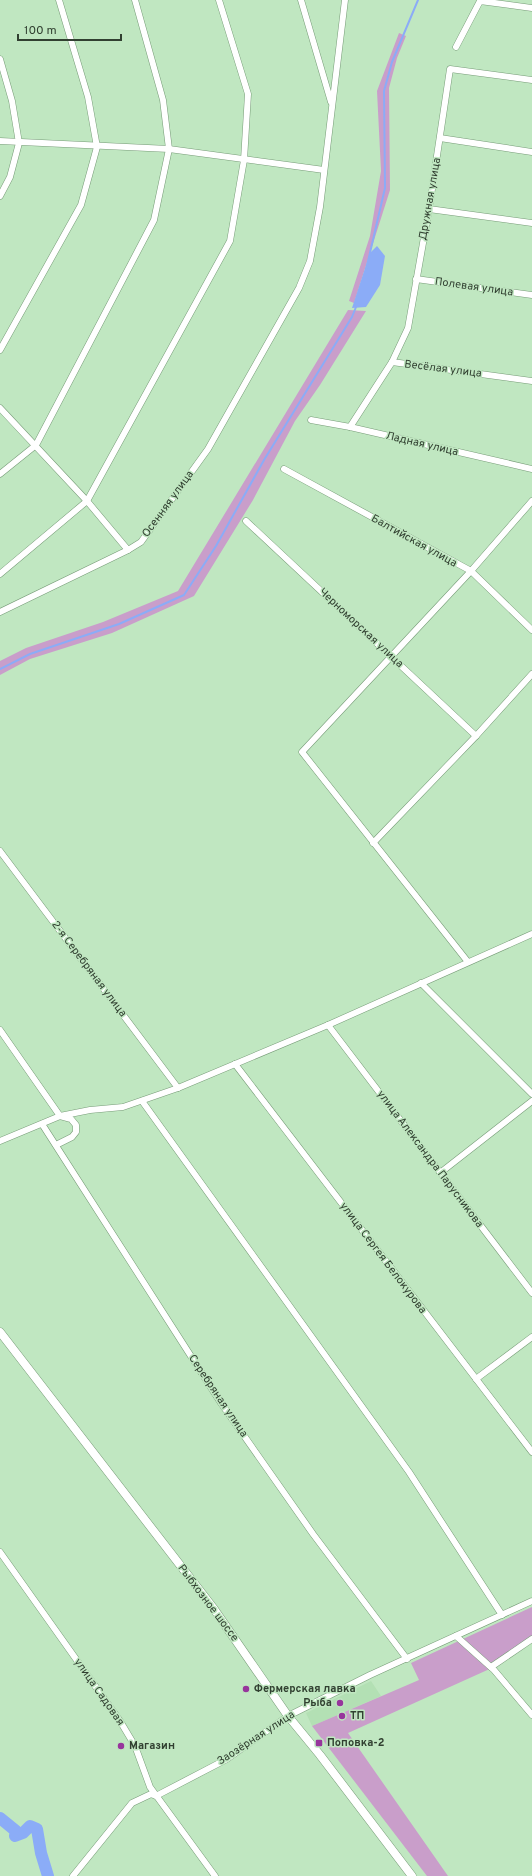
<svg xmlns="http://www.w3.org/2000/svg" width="532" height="1876" font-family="Overpass,sans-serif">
<rect width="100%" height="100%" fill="#c0e7c1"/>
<polygon fill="#b3e0b4" points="371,1681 381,1696 312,1726 306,1713"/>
<g fill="#c99eca">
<polygon points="399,33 406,36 397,58 389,88 390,190 354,303 349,301 370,236 381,171 377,91"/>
<polygon points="348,310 366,311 320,385 295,421 253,500 194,596 112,633 30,659 0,675 0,661 26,648 103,622 178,591"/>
<polygon points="532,1607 532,1642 494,1667 348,1733 448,1876 427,1876 312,1726 419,1680 411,1663"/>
</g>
<polygon fill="#8bacf7" points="377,246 385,256 380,285 366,307 352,308 370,253"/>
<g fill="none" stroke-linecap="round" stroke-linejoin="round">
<g stroke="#8bacf7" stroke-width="2">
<polyline points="366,270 385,188 384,91 392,62 418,0"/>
<polyline points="0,669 30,654 119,624 184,595 216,546 264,460 352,317 356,307"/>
</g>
<polyline stroke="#8bacf7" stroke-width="12" points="0,1818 16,1831 15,1836 23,1833 30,1826 37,1829 41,1853 48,1876"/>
<defs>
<g id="minor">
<polyline points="301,0 331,102"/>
<polyline points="456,47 480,1 532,8"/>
<polyline points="0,59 12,101 19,143 10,177 0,196"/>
<polyline points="532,80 450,69 429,209 408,328 392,362 532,381"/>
<polyline points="440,138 532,152"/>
<polyline points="0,141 169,149 324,170"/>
<polyline points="429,209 532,223"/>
<polyline points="416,279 532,295"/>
<polyline points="0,350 81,205 97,147 88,97 59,0"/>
<polyline points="0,408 87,501 128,550 141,542 208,449 299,288 310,261 320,207 345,0"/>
<polyline points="311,420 350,427 532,469"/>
<polyline points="350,427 392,362"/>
<polyline points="284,469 471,571 532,630"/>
<polyline points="0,474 36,445 154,220 169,149 163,100 135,0"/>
<polyline points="246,521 476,736"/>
<polyline points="0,574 87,501 230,241 244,160 248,94 219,0"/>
<polyline points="0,612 128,550"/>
<polyline points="373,843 476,736 532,674"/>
<polyline points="0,851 178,1088"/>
<polyline points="468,962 302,752 471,571 532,501"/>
<polyline points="421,983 532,1094"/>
<polyline points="328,1025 532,1293"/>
<polyline points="0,1030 60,1116 71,1119 76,1125 76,1132 72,1137 56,1145"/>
<polyline points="235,1064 532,1452"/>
<polyline points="142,1101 409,1472 502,1615"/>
<polyline points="42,1124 221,1403 313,1534 407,1659"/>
<polyline points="0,1141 60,1116 90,1110 123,1107 178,1088 328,1025 532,934"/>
<polyline points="440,1173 532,1101"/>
<polyline points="476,1379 532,1337"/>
<polyline points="0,1552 120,1721 135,1746 150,1787 215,1876"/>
<polyline points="456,1636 494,1670 532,1715"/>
<polyline points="491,1667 532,1639"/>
<polyline points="73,1876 132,1803 151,1794 156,1796 227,1759 288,1716 370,1675 532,1601"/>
</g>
<polyline id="tertiary" points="0,1332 214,1609 288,1716 320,1755 412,1876"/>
</defs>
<use href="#minor" stroke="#779c78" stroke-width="7"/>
<use href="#tertiary" stroke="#779c78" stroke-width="9"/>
<use href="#minor" stroke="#fff" stroke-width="6"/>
<use href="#tertiary" stroke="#fff" stroke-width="8"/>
</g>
<g fill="#97359c" stroke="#c0e7c1" stroke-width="1.5">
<circle cx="246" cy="1689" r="4"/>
<circle cx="340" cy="1703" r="4"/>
<circle cx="342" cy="1716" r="4"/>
<rect x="315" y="1739" width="8" height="8" rx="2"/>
<circle cx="121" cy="1746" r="4"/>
</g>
<g text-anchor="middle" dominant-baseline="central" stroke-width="3" stroke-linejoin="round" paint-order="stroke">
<g font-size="11" fill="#314031" stroke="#c0e7c1">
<text transform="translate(430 199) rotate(-80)">Дружная улица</text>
<text transform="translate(474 287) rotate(8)">Полевая улица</text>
<text transform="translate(443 369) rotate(7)">Весёлая улица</text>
<text transform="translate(422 444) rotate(13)">Ладная улица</text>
<text transform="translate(168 504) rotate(-54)">Осенняя улица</text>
<text transform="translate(414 541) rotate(29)">Балтийская улица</text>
<text transform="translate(361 628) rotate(43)">Черноморская улица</text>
<text transform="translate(89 969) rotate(53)">2-я Серебряная улица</text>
<text transform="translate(430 1159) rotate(53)">улица Александра Парусникова</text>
<text transform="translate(383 1258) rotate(53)">улица Сергея Белокурова</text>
<text transform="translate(218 1396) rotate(56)">Серебряная улица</text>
<text transform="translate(208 1603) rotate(53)">Рыбхозное шоссе</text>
<text transform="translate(99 1692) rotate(55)">улица Садовая</text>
<text transform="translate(256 1738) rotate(-33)">Заозёрная улица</text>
</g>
<g font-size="11" font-weight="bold" fill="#314031" stroke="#c0e7c1" text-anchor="start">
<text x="254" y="1689">Фермерская лавка</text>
<text x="332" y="1703" text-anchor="end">Рыба</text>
<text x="350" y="1716">ТП</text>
<text x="327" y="1743">Поповка-2</text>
<text x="129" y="1746">Магазин</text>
</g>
</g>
<path d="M18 34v6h103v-6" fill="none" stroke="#314031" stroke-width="2"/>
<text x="24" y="34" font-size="12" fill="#314031" stroke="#c0e7c1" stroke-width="3" paint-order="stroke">100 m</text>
</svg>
